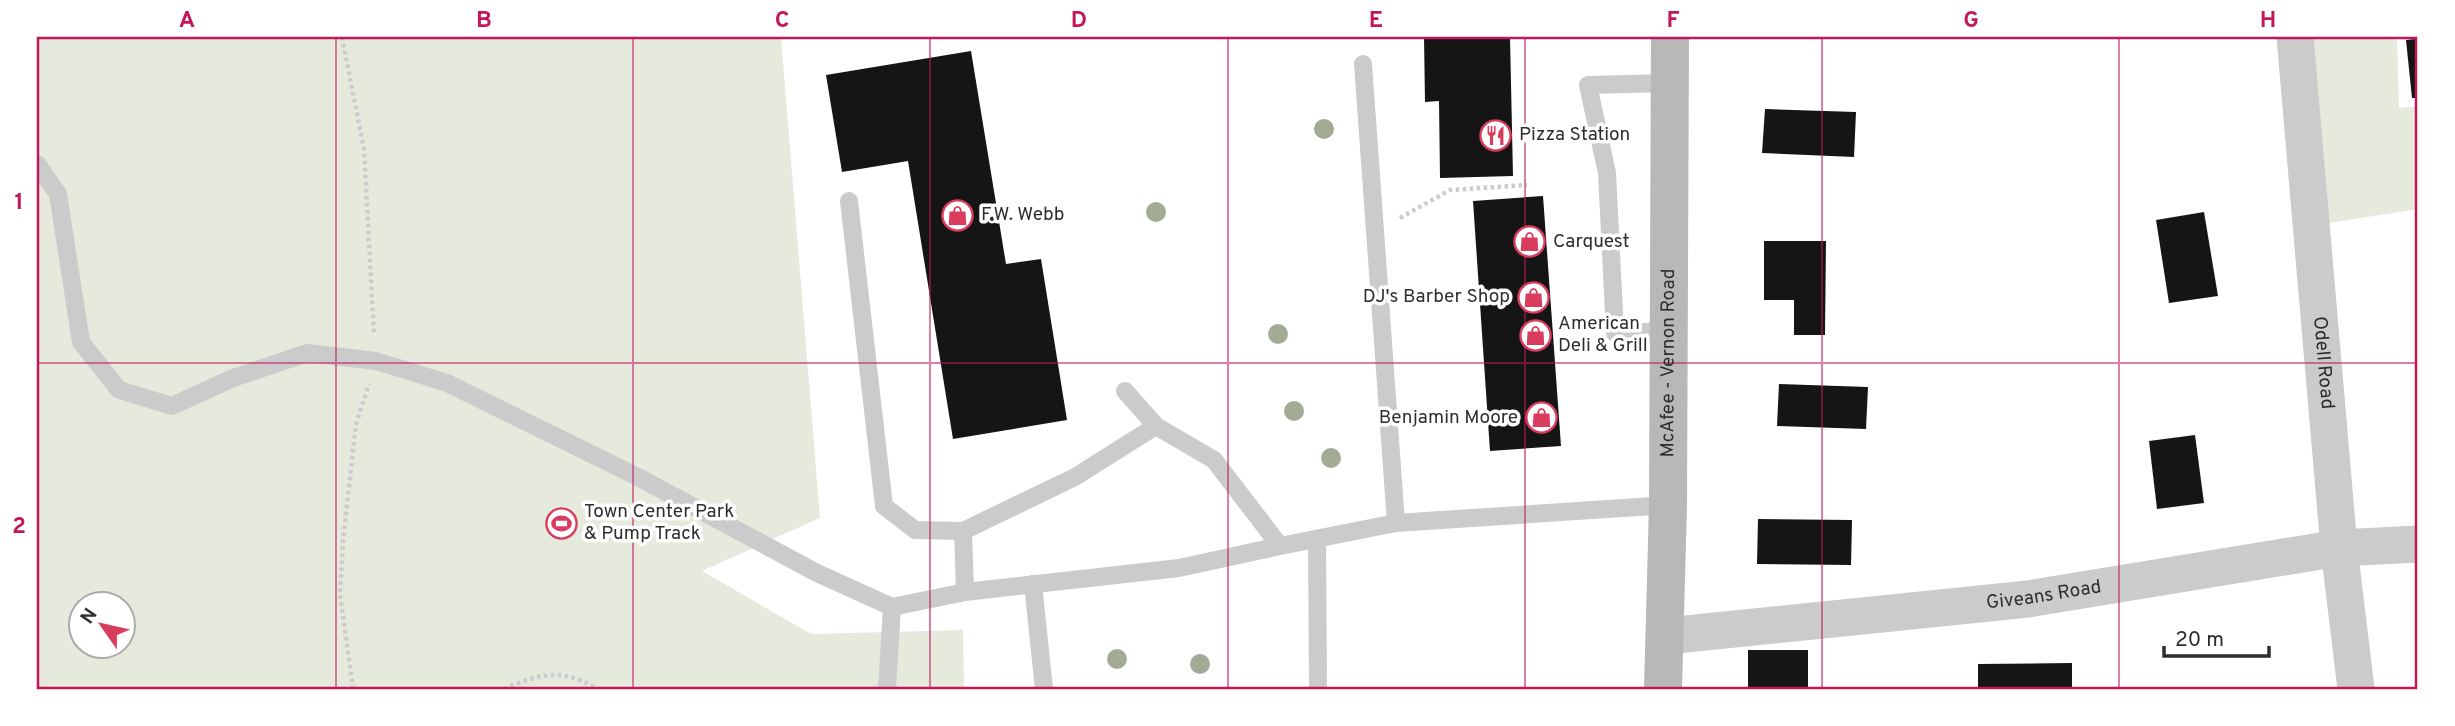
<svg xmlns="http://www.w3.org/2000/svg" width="2455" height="726" font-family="Overpass,sans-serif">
<rect width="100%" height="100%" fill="#fff"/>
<g fill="#e6eadd" fill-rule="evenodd">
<path d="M 37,37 L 781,37 L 820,518 L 702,571 L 811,634 L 963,630 L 964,689 L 37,689 ZM 80,604 L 122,604 L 122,646 L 80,646 Z"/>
<polygon points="2312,37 2397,37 2399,108 2418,106 2418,209 2329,223"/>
</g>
<g fill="#151515">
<polygon points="1424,37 1510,37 1513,176 1440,178 1439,101 1425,102"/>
<polygon points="2415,37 2418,37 2418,98 2412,98 2406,40 2415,39"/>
<polygon points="971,51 1006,264 1041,259 1067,420 953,439 908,161 842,172 826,75"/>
<polygon points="1765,109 1856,112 1854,157 1762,153"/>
<polygon points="1543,196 1561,446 1490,451 1473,201"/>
<polygon points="2204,212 2218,296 2169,303 2156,220"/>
<polygon points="1764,241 1826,241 1825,335 1794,335 1794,300 1764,300"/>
<polygon points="1779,384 1868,387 1866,429 1777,426"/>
<polygon points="2195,435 2204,503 2157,509 2149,441"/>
<polygon points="1758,519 1852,520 1851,565 1757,564"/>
<rect x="1748" y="650" width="60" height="39"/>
<polygon points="2072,663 2072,689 1978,689 1978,664"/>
</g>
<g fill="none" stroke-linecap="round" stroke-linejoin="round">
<g stroke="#cbcbcb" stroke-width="4.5" stroke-dasharray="3.5 3.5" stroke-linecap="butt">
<polyline points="342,37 364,150 374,335"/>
<polyline points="1400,218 1450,190 1527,185"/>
<polyline points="353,689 340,594 343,541 356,424 369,384"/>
<path d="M 504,689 C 538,674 563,667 597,689"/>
</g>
<g stroke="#cbcbcb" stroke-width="18">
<polyline points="1363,64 1396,523"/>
<polyline points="37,164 58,194 81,342 119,390 172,406 233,378 307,353 376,361 447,383 638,477 817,573 892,607 965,592 1179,568 1280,546"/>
<polyline points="849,201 884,506 915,530 963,531"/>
<polyline points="1668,331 1615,333 1607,173 1588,85 1669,83"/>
<polyline points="1125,391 1156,426 1214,460 1280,546 1396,523 1668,505"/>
<polyline points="1317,540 1318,689"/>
<polyline points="1033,584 1044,689"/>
<polyline points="965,592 963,531 1075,477 1156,426"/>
<polyline points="887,689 892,607"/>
</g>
<g stroke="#cbcbcb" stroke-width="37">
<path id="s1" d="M 2295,37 L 2339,548 L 2356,689"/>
<path id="s2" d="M 1666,636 L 2028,599 L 2339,548 L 2418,544"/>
</g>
<path stroke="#b8b8b8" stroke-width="38" id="s3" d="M 1663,689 L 1668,505 L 1670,37"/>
</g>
<g fill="#a3ab95">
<circle cx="1324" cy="129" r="10"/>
<circle cx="1156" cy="212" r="10"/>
<circle cx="1278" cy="334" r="10"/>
<circle cx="1294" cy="411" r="10"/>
<circle cx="1331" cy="458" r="10"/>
<circle cx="1117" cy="659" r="10"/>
<circle cx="1200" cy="664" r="10"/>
</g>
<path fill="none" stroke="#c2185b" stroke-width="2" stroke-opacity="0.55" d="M 336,37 L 336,689M 633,37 L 633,689M 930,37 L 930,689M 1228,37 L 1228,689M 1525,37 L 1525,689M 1822,37 L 1822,689M 2119,37 L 2119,689M 37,363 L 2418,363"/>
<defs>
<symbol id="restaurant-ring" viewBox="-11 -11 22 22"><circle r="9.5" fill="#fff" stroke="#d83d5d" stroke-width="1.5"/><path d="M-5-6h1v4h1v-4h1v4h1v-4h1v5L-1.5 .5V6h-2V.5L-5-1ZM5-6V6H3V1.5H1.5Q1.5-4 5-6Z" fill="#d83d5d"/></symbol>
<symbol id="shop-ring" viewBox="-11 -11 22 22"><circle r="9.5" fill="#fff" stroke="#d83d5d" stroke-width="1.5"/><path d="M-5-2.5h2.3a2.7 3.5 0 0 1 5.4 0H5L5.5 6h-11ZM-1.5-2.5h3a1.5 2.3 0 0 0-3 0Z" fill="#d83d5d"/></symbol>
<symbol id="stadium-ring" viewBox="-11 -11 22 22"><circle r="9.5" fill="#fff" stroke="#d83d5d" stroke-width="1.5"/><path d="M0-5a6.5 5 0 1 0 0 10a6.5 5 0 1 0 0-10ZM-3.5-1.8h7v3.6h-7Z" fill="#d83d5d"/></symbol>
</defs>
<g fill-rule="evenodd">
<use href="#restaurant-ring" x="1478" y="118" width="35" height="35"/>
<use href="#shop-ring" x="940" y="198" width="35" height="35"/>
<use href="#shop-ring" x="1512" y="224" width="35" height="35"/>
<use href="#shop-ring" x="1516" y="280" width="35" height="35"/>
<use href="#shop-ring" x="1518" y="318" width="35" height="35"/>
<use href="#shop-ring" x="1524" y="400" width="35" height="35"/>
<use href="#stadium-ring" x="544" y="506" width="35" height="35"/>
</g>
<g text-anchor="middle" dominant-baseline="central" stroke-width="7" stroke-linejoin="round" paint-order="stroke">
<g font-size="19" fill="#2e2e2e" stroke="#fff" text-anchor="start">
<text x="1519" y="135">Pizza Station</text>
<text x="981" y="215">F.W. Webb</text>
<text x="1553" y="242">Carquest</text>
<text x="1510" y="297" text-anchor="end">DJ's Barber Shop</text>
<text x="1558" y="324">American<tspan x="1558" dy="22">Deli &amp; Grill</tspan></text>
<text x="1518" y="418" text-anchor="end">Benjamin Moore</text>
<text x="584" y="512">Town Center Park<tspan x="584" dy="22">&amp; Pump Track</tspan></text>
</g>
<g font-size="19" fill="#2e2e2e" stroke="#fff">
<text stroke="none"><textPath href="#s3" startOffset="326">McAfee - Vernon Road</textPath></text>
<text stroke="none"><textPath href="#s1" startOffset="327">Odell Road</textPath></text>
<text stroke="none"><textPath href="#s2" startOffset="380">Giveans Road</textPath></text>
</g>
</g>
<rect width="2455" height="726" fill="none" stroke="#ffffff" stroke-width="77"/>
<g transform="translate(102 625) rotate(304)"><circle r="33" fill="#ffffff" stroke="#ababab" stroke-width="2"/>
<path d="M0-5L12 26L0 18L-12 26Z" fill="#d83d5d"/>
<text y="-10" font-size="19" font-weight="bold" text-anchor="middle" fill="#2e2e2e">N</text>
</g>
<path d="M2164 646v10h105v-10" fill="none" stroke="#2e2e2e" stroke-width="3.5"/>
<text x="2175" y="646" font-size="21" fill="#2e2e2e" stroke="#ffffff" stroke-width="5" paint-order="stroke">20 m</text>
<rect x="38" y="38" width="2378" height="650" fill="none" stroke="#c2185b" stroke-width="2.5"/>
<g font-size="23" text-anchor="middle" font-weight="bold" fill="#c2185b">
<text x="187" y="27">A</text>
<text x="484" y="27">B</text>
<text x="782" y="27">C</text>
<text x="1079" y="27">D</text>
<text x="1376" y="27">E</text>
<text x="1673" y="27">F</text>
<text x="1971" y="27">G</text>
<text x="2268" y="27">H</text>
<text x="19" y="209">1</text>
<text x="19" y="533">2</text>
</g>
</svg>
